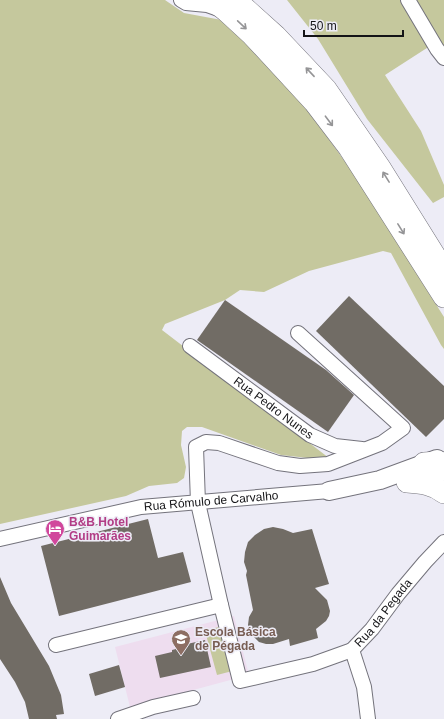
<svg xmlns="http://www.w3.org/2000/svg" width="444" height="719" font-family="Helvetica,sans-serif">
<rect width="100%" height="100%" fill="#edecf6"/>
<polygon fill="#eeddef" points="234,616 249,675 130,707 115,647"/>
<g fill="#c5c89d">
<polygon points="0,0 165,0 184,13 227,21 269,64 313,117 356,177 444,317 444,349 441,345 391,253 383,251 309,271 264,292 240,290 225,300 165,324 162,330 329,458 317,459 281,455 202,427 187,427 182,431 181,445 186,467 184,478 177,483 149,486 126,496 0,524"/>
<polygon points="287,0 407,0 430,46 385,75 421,131 444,185 444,197 433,203 367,119 318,39"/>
<polygon points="409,0 444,0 444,51"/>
<polygon points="232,623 244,668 217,675 205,631"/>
</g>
<g fill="#716c65">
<polygon points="349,296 444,386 444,419 426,437 316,331"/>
<polygon points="225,300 326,370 354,395 328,432 197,340"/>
<polygon points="148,519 158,558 183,552 191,582 59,616 41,546"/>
<polygon points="273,527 283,529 293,533 312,529 329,584 315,588 327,600 330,611 329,616 326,621 316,629 318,638 290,646 289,639 273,644 266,644 259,642 254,637 250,631 248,625 249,617 253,610 246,575 247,571 244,562 245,552 248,542 255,535 264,529"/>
<polygon points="0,577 11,603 49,666 61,695 64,714 56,715 57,719 29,719 25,702 15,682 0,659"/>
<polygon points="205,640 211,667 160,678 155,656 172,652 172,650 188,646 187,644"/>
<polygon points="119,665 125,687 95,696 89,674"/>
</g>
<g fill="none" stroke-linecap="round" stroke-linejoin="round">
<defs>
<g id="minor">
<polyline points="181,0 186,3 207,5 221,10"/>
<polyline points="408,0 437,49 444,58"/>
<path id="s1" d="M 298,333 L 403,428 L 382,443 L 328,464 L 300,466 L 278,463 L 219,443 L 206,442 L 196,447 L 198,503 L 221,605 L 240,681 L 313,664 L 352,650 L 372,629 L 398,594 L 425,562 L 444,542"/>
<path id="s2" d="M 190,346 L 310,435 L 335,446 L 362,449"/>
<path id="s3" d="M 0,539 L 141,507 L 329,491"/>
<polyline points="56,645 221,605"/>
<polyline points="352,650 364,687 368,719"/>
<polyline points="118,719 153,707 193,698"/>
</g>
<g id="major">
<polyline points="409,482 444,471"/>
<polyline points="329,491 380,480 437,459"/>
</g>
<g id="highway">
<polyline points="212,0 226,11 252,35 314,102 349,148 444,297"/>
<polyline points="236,0 276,36 326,89 381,169 444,270"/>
<polyline points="424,463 439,462 444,463"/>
<path d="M 407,482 C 421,483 433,484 444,493"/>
</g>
</defs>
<use href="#minor" stroke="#74737c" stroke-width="16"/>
<use href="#major" stroke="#74737c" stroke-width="20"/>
<use href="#highway" stroke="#74737c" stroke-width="22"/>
<use href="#minor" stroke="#fff" stroke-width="14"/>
<use href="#major" stroke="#fff" stroke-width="18"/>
<use href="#highway" stroke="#fff" stroke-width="21"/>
</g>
<defs><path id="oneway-shaft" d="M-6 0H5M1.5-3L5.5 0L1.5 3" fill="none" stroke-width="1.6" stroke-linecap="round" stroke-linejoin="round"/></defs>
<g stroke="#959597">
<use href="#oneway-shaft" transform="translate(242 25) rotate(43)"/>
<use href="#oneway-shaft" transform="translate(310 72) rotate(-133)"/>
<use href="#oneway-shaft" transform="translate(329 121) rotate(53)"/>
<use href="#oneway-shaft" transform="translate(386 177) rotate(-122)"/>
<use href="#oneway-shaft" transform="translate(401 229) rotate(58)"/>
</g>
<defs>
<symbol id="hotel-pin" viewBox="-11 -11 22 30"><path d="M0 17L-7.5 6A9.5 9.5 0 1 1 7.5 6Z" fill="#d1479c" stroke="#edecf6"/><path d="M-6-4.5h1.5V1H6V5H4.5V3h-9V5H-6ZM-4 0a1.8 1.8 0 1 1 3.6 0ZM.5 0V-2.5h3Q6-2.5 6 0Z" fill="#fff"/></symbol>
<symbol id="school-pin" viewBox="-11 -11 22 30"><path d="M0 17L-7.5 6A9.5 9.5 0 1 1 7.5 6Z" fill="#8d6e63" stroke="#edecf6"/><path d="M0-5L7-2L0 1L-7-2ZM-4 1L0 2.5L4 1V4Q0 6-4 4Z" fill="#fff"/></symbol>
</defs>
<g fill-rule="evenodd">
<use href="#hotel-pin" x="44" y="518" width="22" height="30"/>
<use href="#school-pin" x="170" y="628" width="22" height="30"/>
</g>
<g text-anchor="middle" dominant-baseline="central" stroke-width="3" stroke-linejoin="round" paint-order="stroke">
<g font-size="12" fill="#141417" stroke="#edecf6">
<text stroke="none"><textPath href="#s2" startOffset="104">Rua Pedro Nunes</textPath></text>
<text stroke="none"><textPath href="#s3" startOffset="215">Rua Rómulo de Carvalho</textPath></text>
<text stroke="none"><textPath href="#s1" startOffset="766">Rua da Pegada</textPath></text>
</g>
<g font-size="12" font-weight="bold" fill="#b23c85" stroke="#edecf6" text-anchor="start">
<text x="69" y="522">B&amp;B Hotel<tspan x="69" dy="14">Guimarães</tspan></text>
</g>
<g font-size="12" font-weight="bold" fill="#785e54" stroke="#edecf6" text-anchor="start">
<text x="195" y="632">Escola Básica<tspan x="195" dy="14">de Pégada</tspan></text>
</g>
</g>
<path d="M304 30v6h99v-6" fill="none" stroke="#141417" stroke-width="2"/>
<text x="310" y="30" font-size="12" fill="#141417" stroke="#edecf6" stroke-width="3" paint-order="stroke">50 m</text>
</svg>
